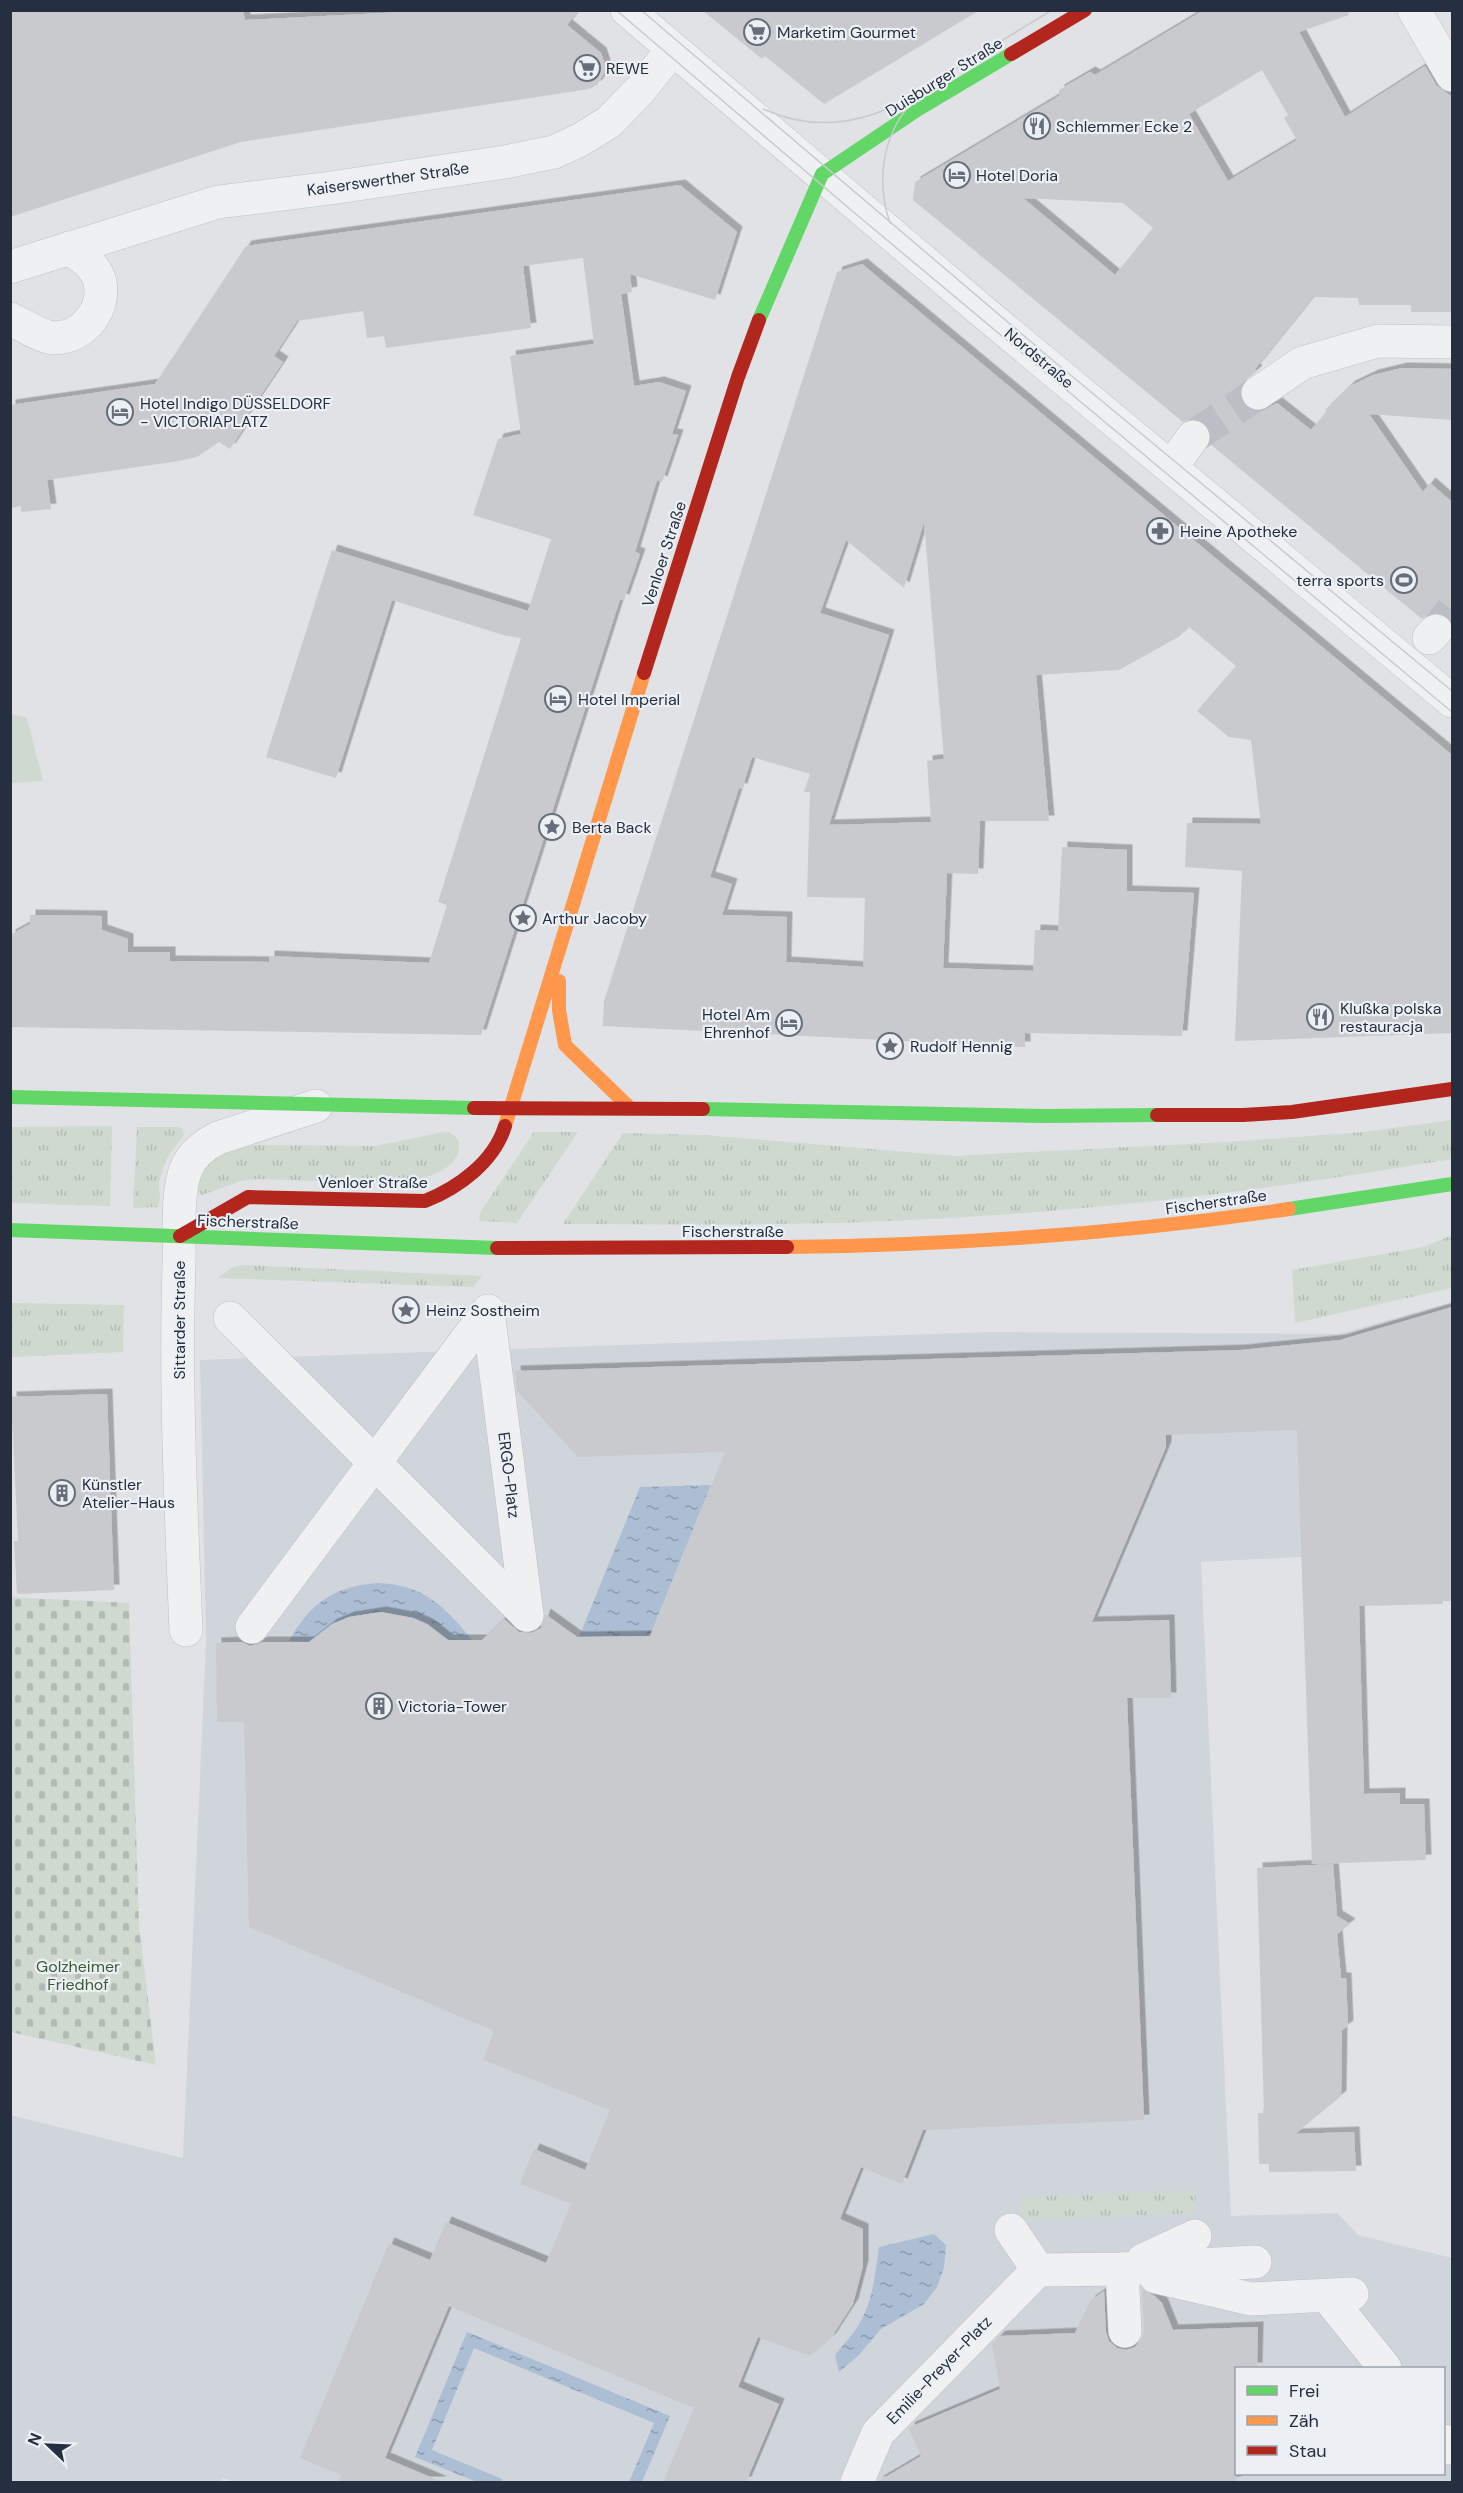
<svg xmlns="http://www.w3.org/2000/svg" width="1463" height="2493" font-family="'DM Sans',sans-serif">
<defs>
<pattern id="grass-tufts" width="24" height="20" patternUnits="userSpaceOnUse" patternTransform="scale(1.5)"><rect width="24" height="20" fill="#d0d9cf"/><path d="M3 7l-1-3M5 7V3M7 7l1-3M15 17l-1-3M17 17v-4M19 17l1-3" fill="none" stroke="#b2bbb3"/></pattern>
<pattern id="cemetery-stones" width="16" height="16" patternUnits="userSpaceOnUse" patternTransform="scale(1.5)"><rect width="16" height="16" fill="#d0d9cf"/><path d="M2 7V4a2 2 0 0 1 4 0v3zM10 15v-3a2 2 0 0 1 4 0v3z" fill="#b2bbb3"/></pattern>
<pattern id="water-ripples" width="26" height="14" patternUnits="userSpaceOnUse" patternTransform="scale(1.5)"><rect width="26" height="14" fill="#acbed3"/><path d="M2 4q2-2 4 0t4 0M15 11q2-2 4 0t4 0" fill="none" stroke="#8c9bad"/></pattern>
<filter id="shadow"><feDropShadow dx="5.5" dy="-5.5" stdDeviation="0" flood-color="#0004"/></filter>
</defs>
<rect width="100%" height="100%" fill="#e0e2e5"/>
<path fill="#d0d5dc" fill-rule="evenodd" d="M 1452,1302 L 1452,1549 L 1201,1562 L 1231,2216 L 1337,2213 L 1358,2235 L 1452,2258 L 1452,2482 L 234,2482 L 223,2478 L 220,2482 L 11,2482 L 10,2115 L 183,2158 L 206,1642 L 200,1360 L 990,1332 L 1339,1334 ZM 1236,2368 L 1444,2368 L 1444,2474 L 1236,2474 Z"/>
<g fill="url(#grass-tufts)">
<path d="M 1452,1120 L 1452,1159 C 1266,1191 1078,1213 889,1221 C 781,1226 672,1224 563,1224 L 623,1133 L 704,1135 L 954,1156 L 1228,1142 L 1364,1132 Z"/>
<polygon points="112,1126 110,1206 11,1203 11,1127"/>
<polygon points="137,1127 178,1127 183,1129 184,1135 166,1159 159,1182 160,1199 158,1207 133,1208"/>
<path d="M 444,1132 L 449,1132 L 458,1139 C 465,1164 435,1176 415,1180 C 394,1184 371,1183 350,1182 C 320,1181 289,1180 258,1179 L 241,1181 L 202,1195 L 196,1190 L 196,1184 L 208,1158 L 239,1145 L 375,1146 Z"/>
<polygon points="534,1132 578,1132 517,1223 480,1221 479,1219 481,1211"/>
<polygon points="1452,1235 1452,1288 1295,1323 1292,1270 1424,1247"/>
<polygon points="245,1265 482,1276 473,1287 218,1278 233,1267"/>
<polygon points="11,1303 124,1305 123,1352 11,1357"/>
<polygon points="1195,2190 1196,2213 1019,2220 1019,2204 1026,2197"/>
</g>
<polygon fill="url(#cemetery-stones)" points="10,1597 129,1603 139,1926 156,2065 11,2032"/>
<polygon fill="#d0d9cf" points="11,714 27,718 43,781 11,783"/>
<g fill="url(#water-ripples)">
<polygon points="711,1485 650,1636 579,1637 640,1487"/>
<path d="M 377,1583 C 422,1584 445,1606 472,1640 L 448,1640 L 427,1624 L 413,1618 L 381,1612 L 349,1617 L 310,1642 L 289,1641 C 310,1603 333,1587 377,1583 Z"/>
<path d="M 934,2234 L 946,2245 L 944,2268 L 937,2287 L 924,2304 L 881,2329 L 858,2356 L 839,2372 L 835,2355 C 842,2346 850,2338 856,2329 C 873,2304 875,2275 879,2247 Z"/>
<polygon points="467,2332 670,2416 642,2482 629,2482 654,2423 474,2348 432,2450 502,2479 501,2482 477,2482 415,2457"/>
</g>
<g fill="#c8cacd" fill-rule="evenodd" filter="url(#shadow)">
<polygon points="10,10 243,10 245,20 442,10 579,10 567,25 601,53 605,65 604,73 597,85 589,89 241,142 10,217"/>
<polygon points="702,10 980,10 824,104 765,56 762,59"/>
<path d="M 1204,10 L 1348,10 L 1349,15 L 1299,32 L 1345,117 L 1425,66 L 1436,85 L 1452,97 L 1452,312 L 1411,312 L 1411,305 L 1359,305 L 1358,298 L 1313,297 L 1255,369 L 1257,371 L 1241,384 L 1239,394 L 1242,403 L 1249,410 L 1260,412 L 1277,403 L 1311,430 L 1327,411 L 1325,410 L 1350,386 L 1373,375 L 1402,368 L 1452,369 L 1452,420 L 1369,414 L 1423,492 L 1430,483 L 1452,502 L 1452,623 L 1449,617 L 1440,613 L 1431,613 L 1422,619 L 1210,444 L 1210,430 L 1205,422 L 1194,418 L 1183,422 L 913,200 L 915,182 L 1059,96 L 1059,90 L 1090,72 L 1095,75 ZM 1262,70 L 1288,115 L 1284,118 L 1297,140 L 1228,181 L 1189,114 ZM 1023,198 L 1123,203 L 1153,228 L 1115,275 Z"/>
<polygon points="680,185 737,232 715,300 630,274 632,292 621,294 634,386 659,382 686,391 672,434 678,435 662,482 657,480 635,552 640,554 624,600 620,599 481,1035 10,1027 10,935 30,924 30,915 102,916 102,930 128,939 128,952 170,952 170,961 269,962 269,956 429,963 447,905 438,902 521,638 503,635 392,600 336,778 266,757 332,550 528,611 551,539 473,515 498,439 521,434 510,356 594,344 583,258 523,266 531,328 386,348 384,336 367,338 363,311 297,321 274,356 283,362 242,423 245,426 230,449 219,442 197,457 179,461 47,480 51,509 21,512 21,506 10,508 10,405 155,384 246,246"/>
<path d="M 862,264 L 1452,755 L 1452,1033 L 1235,1041 L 1242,871 L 1185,867 L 1187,823 L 1261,824 L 1251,740 L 1229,737 L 1197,711 L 1236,666 L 1188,626 L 1180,636 L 1119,670 L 1036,675 L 1049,821 L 980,821 L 978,874 L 947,873 L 943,968 L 1033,971 L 1035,930 L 1058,931 L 1062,847 L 1127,850 L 1127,891 L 1194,893 L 1182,1036 L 1025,1033 L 1025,1047 L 603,1026 L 604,1001 L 837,272 ZM 924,522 L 944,759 L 927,761 L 931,822 L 829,825 L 889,635 L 820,613 L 846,540 L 904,588 ZM 752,757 L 810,774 L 804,792 L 810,792 L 807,897 L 865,898 L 863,967 L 786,962 L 787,917 L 722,915 L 732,884 L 710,877 L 739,788 L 742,789 Z"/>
<polygon points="1452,1307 1452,1601 1443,1601 1443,1604 1359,1606 1364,1794 1400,1793 1400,1804 1424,1804 1426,1860 1312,1864 1297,1430 1166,1435 1166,1447 1092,1622 1169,1620 1171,1698 1127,1698 1144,2120 923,2130 902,2184 861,2167 840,2219 863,2229 863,2266 853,2304 831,2338 810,2356 758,2337 738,2387 779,2404 746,2482 663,2482 694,2408 449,2306 385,2458 442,2482 338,2482 341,2475 300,2458 389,2243 430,2260 446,2222 546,2263 571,2204 520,2184 527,2166 534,2149 585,2170 610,2110 483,2060 494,2031 249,1927 244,1722 217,1722 216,1643 242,1642 250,1646 263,1642 309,1642 332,1624 349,1617 381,1612 413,1618 427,1624 448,1640 482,1640 504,1619 519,1632 531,1633 541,1628 545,1614 577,1637 650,1636 725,1452 578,1457 517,1391 515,1371 1241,1350 1340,1340"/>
<polygon points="107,1394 114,1590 17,1594 14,1541 18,1541 11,1397"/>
<polygon points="1333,1864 1337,1916 1350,1924 1337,1934 1341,1978 1346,1978 1348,2026 1342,2030 1341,2096 1295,2134 1354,2132 1356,2171 1269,2172 1269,2164 1259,2164 1258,2113 1264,2113 1257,1868"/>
<polygon points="1142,2289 1155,2296 1162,2303 1173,2330 1258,2327 1257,2368 1236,2368 1236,2482 877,2482 921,2456 909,2429 910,2427 1000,2389 992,2344 1000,2336 1075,2333 1090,2301 1104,2291 1106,2332 1109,2341 1117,2348 1126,2350 1135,2347 1141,2340 1144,2331"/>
</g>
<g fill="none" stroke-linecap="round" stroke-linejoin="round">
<g stroke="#bbbec4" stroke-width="33" stroke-dasharray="33 16" stroke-linecap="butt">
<polyline points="1193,437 1258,393"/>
<polyline points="1436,631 1452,610"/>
</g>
<defs>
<g id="street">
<polyline points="627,10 988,316 1452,701"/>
<polyline points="1414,10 1452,75"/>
<polyline points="10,267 218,202 331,188 505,162 554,152 580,140 609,122 640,90 672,50"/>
<path d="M 10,319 C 22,324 36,334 48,337 C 79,343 106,312 100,282 C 96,266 82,257 69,248"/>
<polyline points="1258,393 1302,363 1378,341 1452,342"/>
<polyline points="1171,467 1193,437"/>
<polyline points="1429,638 1436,631"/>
<polyline points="488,1311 527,1615"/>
<polyline points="230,1318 527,1615"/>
<polyline points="252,1627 488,1311"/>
<path d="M 186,1630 C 181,1509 175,1386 179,1264 C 180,1236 176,1195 186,1169 C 192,1154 204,1145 218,1138 L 316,1106"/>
<polyline points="1011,2230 1038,2270"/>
<polyline points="1143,2260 1195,2236"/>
<polyline points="1122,2269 1125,2331"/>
<polyline points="1156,2277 1251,2299 1352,2294"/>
<polyline points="1327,2296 1385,2368"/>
<polyline points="1444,2441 1449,2448"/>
<polyline points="857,2482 878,2433 1038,2270 1122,2269 1255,2262"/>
</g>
</defs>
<use href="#street" stroke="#bec0c3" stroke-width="34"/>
<use href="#street" stroke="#eff0f2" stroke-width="33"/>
<g stroke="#63d668" stroke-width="14">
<polyline points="759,320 822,174 917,110 1011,54"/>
<polyline points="10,1097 474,1108"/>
<polyline points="703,1109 1044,1116 1157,1115"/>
<polyline points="1289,1209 1452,1184"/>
<polyline points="10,1230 497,1248"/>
</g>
<g stroke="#ff974d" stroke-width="14">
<polyline points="559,981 559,1010 565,1045 629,1107"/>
<polyline points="505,1126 644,673"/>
<path d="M 787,1247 C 955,1245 1122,1234 1289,1209"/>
</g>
<g stroke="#b3261e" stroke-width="14">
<polyline points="1011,54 1085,10"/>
<polyline points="644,673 738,377 759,320"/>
<polyline points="474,1108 703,1109"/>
<polyline points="1157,1115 1243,1115 1292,1112 1452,1089"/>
<path d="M 180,1236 L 248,1197 L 425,1201 C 458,1188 494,1162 505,1126"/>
<polyline points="497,1248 787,1247"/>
</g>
<g stroke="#c8cacd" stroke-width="1.5">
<polyline points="616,10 857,215 1452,712"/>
<polyline points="641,10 1050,358 1452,691"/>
<path d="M 763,109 C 809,130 853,126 898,104 L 1052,10"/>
<path d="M 890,223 C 875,179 883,131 916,98"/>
</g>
</g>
<defs>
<symbol id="supermarket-ring" viewBox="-11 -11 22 22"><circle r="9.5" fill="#ecf0f5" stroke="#666e79" stroke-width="1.5"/><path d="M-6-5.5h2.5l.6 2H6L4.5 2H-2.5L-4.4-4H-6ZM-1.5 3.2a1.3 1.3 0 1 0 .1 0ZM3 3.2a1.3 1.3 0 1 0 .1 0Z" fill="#666e79"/></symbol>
<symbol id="restaurant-ring" viewBox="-11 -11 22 22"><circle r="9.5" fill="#ecf0f5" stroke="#666e79" stroke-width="1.5"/><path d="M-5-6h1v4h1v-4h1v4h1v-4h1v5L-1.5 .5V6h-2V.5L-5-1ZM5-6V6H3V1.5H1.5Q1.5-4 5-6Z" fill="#666e79"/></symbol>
<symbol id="hotel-ring" viewBox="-11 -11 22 22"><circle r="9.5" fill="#ecf0f5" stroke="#666e79" stroke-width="1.5"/><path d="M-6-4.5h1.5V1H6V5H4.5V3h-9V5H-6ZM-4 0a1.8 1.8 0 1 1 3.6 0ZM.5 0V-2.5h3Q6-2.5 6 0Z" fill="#666e79"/></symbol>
<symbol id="pharmacy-ring" viewBox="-11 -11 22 22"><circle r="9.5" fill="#ecf0f5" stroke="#666e79" stroke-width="1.5"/><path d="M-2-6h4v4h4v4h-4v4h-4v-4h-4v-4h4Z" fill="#666e79"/></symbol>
<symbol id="stadium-ring" viewBox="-11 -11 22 22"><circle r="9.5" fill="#ecf0f5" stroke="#666e79" stroke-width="1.5"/><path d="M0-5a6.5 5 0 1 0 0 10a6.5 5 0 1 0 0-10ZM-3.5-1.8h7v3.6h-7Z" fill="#666e79"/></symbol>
<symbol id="sight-ring" viewBox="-11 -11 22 22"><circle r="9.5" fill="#ecf0f5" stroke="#666e79" stroke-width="1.5"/><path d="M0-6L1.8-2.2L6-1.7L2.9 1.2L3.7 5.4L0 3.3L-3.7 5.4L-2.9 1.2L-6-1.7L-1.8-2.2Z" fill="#666e79"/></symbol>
<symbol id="building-ring" viewBox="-11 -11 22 22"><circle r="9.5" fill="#ecf0f5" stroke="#666e79" stroke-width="1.5"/><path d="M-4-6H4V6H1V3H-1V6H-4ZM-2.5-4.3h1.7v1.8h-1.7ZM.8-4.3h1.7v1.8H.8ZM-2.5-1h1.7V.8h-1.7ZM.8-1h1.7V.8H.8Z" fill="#666e79"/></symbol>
</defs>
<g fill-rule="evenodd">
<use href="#supermarket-ring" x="742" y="17" width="30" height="30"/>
<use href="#supermarket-ring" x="572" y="53" width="30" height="30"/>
<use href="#restaurant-ring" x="1022" y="111" width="30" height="30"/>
<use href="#hotel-ring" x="942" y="160" width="30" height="30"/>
<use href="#hotel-ring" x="105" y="397" width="30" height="30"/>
<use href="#pharmacy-ring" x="1145" y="516" width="30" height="30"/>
<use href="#stadium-ring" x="1389" y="565" width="30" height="30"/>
<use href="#hotel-ring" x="543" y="684" width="30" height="30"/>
<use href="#sight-ring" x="537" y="812" width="30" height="30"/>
<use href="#sight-ring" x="508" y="903" width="30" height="30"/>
<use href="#restaurant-ring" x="1305" y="1002" width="30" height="30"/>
<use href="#hotel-ring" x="774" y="1008" width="30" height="30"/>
<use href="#sight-ring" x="875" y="1031" width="30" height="30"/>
<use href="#sight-ring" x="391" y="1295" width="30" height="30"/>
<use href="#building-ring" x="47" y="1478" width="30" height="30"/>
<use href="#building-ring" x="364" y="1691" width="30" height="30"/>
</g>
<g text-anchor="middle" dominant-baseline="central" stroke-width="4.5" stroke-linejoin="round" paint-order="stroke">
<g font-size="16" fill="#252f3f" stroke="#ecf0f5" text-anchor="start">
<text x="777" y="32">Marketim Gourmet</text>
<text x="606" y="68">REWE</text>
<text x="1056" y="126">Schlemmer Ecke 2</text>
<text x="976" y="175">Hotel Doria</text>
<text x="140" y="403">Hotel Indigo DÜSSELDORF<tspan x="140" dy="18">- VICTORIAPLATZ</tspan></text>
<text x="1180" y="531">Heine Apotheke</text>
<text x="1384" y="580" text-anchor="end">terra sports</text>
<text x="578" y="699">Hotel Imperial</text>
<text x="572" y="827">Berta Back</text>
<text x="542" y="918">Arthur Jacoby</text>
<text x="1340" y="1008">Klußka polska<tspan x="1340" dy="18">restauracja</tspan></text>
<text x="770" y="1014" text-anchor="end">Hotel Am<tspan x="770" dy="18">Ehrenhof</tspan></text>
<text x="910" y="1046">Rudolf Hennig</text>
<text x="426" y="1310">Heinz Sostheim</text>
<text x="82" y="1484">Künstler<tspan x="82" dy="18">Atelier-Haus</tspan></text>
<text x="398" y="1706">Victoria-Tower</text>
</g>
<g font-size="16" fill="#252f3f" stroke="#ecf0f5">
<text transform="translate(944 77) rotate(-32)">Duisburger Straße</text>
<text transform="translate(388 179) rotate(-8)">Kaiserswerther Straße</text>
<text transform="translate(1039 358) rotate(40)">Nordstraße</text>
<text transform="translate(664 554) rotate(-72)">Venloer Straße</text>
<text x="373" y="1182">Venloer Straße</text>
<text transform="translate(1216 1202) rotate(-8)">Fischerstraße</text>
<text transform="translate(248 1222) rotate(2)">Fischerstraße</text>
<text x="733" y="1231">Fischerstraße</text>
<text transform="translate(179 1320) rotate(-90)">Sittarder Straße</text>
<text transform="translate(509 1475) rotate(83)">ERGO-Platz</text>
<text transform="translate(939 2370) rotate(-46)">Emilie-Preyer-Platz</text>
</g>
<g font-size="16" fill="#3a5c32" stroke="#ecf0f5">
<text x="78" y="1966">Golzheimer<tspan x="78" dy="18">Friedhof</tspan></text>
</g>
</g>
<rect width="1463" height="2493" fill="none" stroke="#252f3f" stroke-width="24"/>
<rect x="1235" y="2367" width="210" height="108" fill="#ecf0f5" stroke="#9ca3ac" stroke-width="1.5"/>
<rect x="1247" y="2386" width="30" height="9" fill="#63d668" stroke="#9ca3ac" stroke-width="1.5"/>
<text x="1289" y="2397" font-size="18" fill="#252f3f">Frei</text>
<rect x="1247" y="2416" width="30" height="9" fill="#ff974d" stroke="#9ca3ac" stroke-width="1.5"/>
<text x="1289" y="2427" font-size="18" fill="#252f3f">Zäh</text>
<rect x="1247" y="2446" width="30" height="9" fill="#b3261e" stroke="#9ca3ac" stroke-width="1.5"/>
<text x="1289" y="2457" font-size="18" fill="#252f3f">Stau</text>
<g transform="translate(48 2445) rotate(293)" stroke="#ecf0f5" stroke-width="4.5" paint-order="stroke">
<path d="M0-4.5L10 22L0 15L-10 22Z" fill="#252f3f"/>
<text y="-9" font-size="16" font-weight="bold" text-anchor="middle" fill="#252f3f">N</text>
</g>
</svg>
